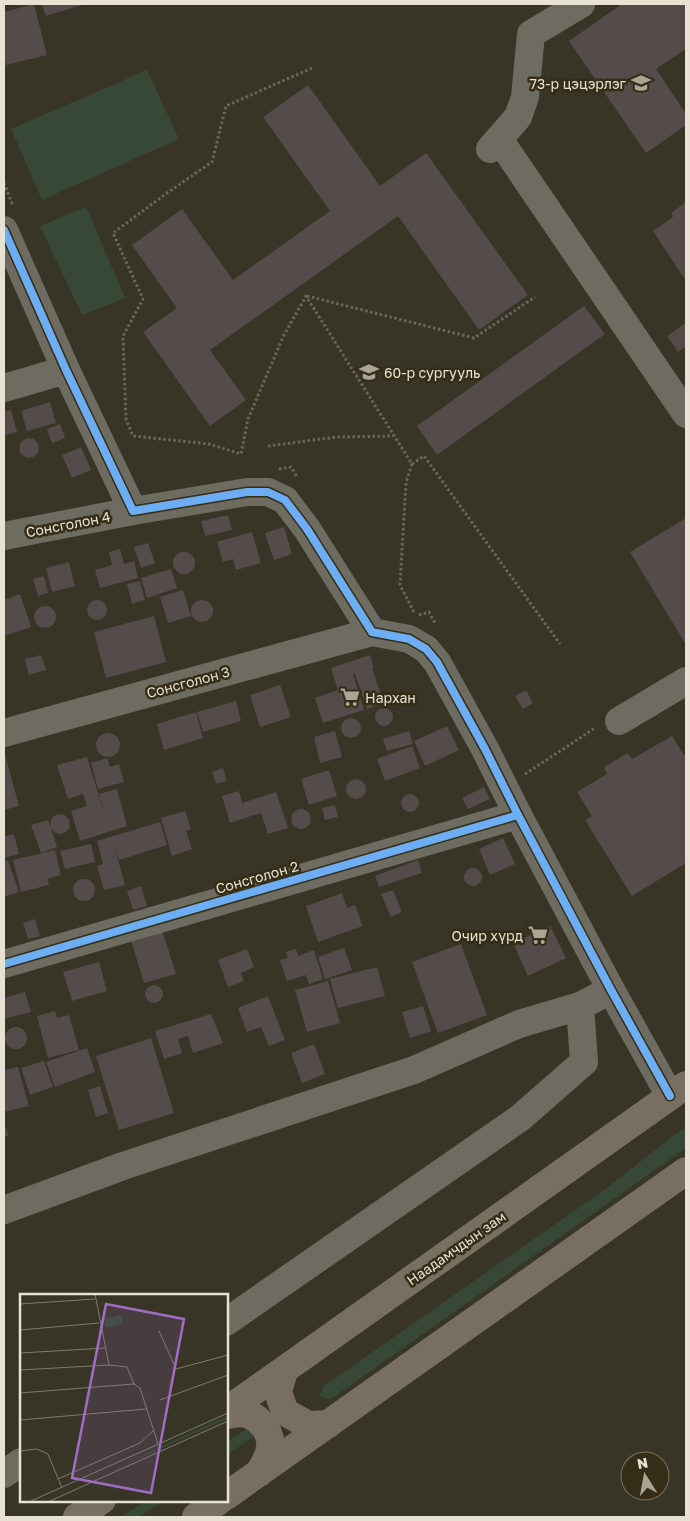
<svg xmlns="http://www.w3.org/2000/svg" width="690" height="1521" font-family="'Golos Text',sans-serif">
<rect width="100%" height="100%" fill="#383426"/>
<g fill="#374936">
<polygon points="147,70 179,139 42,200 11,129"/>
<polygon points="86,207 125,298 82,315 40,226"/>
<polygon points="686,1126 686,1148 331,1399 321,1397 320,1394 324,1386 604,1190"/>
<polygon points="254,1424 260,1432 226,1456 226,1443"/>
<polygon points="146,1500 164,1500 139,1517 121,1517"/>
</g>
<g fill="#534c4a">
<polygon points="34,4 47,55 6,65 4,54 4,12"/>
<polygon points="42,4 85,4 46,16"/>
<polygon points="622,4 686,4 686,49 656,69 686,114 686,125 646,153 569,41"/>
<polygon points="308,85 380,186 426,153 528,295 479,330 398,216 210,350 246,400 210,426 143,332 177,308 132,245 182,209 233,280 330,211 263,117"/>
<polygon points="686,202 686,281 653,231 673,217 671,213"/>
<polygon points="584,306 605,334 437,455 417,426"/>
<polygon points="686,323 686,346 678,352 667,336"/>
<polygon points="50,402 56,423 27,431 21,411"/>
<polygon points="11,410 17,432 4,436 4,412"/>
<polygon points="60,424 65,438 52,443 47,429"/>
<circle cx="29" cy="448" r="10"/>
<polygon points="81,447 91,470 72,478 62,455"/>
<polygon points="228,515 232,530 205,536 201,521"/>
<polygon points="686,518 686,645 630,552"/>
<polygon points="284,527 292,554 274,560 265,533"/>
<polygon points="252,532 261,563 236,570 233,559 223,562 217,542"/>
<polygon points="148,543 155,563 141,568 134,547"/>
<polygon points="120,549 124,564 134,561 138,578 100,588 95,570 112,565 109,552"/>
<circle cx="184" cy="563" r="11"/>
<polygon points="69,562 75,586 52,592 46,568"/>
<polygon points="171,569 177,588 147,598 141,578"/>
<polygon points="44,576 48,593 38,596 33,579"/>
<polygon points="140,581 145,600 132,604 127,584"/>
<polygon points="183,590 191,616 168,623 160,597"/>
<polygon points="20,594 31,627 4,636 4,600"/>
<circle cx="97" cy="610" r="10"/>
<circle cx="202" cy="611" r="11"/>
<circle cx="45" cy="617" r="11"/>
<polygon points="154,616 166,662 106,678 94,632"/>
<polygon points="41,655 46,670 29,675 25,659"/>
<polygon points="370,655 374,668 372,668 384,703 367,709 355,674 353,674 364,710 323,723 315,698 338,690 331,668"/>
<polygon points="280,685 291,717 260,727 250,695"/>
<polygon points="526,690 533,703 523,709 515,696"/>
<polygon points="236,701 241,721 203,732 197,712"/>
<circle cx="384" cy="717" r="9"/>
<polygon points="196,712 203,738 164,750 157,724"/>
<circle cx="351" cy="728" r="10"/>
<polygon points="447,726 459,750 425,766 414,741"/>
<polygon points="335,731 342,757 320,763 314,737"/>
<polygon points="409,731 413,744 387,751 383,739"/>
<circle cx="108" cy="745" r="12"/>
<polygon points="672,736 686,758 686,863 632,896 585,820 592,816 577,792 607,774 604,767 628,753 632,759"/>
<polygon points="412,746 420,768 385,781 377,759"/>
<polygon points="4,751 19,806 4,810"/>
<polygon points="87,757 106,819 99,794 117,789 127,826 80,841 71,811 87,806 83,794 68,799 57,765"/>
<polygon points="107,758 110,767 119,764 124,782 98,789 91,763"/>
<polygon points="223,768 227,781 216,784 212,772"/>
<polygon points="329,770 337,796 309,805 301,779"/>
<circle cx="356" cy="789" r="10"/>
<polygon points="484,787 490,799 468,809 462,798"/>
<polygon points="239,791 242,803 276,792 288,828 268,834 261,813 230,823 222,796"/>
<circle cx="410" cy="803" r="9"/>
<polygon points="335,805 338,817 325,820 322,808"/>
<circle cx="301" cy="819" r="10"/>
<polygon points="185,811 191,829 186,831 192,849 172,856 161,818"/>
<circle cx="60" cy="824" r="10"/>
<polygon points="48,820 57,847 41,853 31,825"/>
<polygon points="160,822 167,845 119,860 114,845 125,885 104,890 97,866 103,864 97,841"/>
<polygon points="14,834 19,854 4,858 4,836"/>
<polygon points="503,838 515,864 490,875 479,849"/>
<polygon points="91,844 95,862 65,869 60,851"/>
<polygon points="55,850 61,875 47,879 49,885 21,892 13,860"/>
<polygon points="8,860 19,892 4,897 4,862"/>
<polygon points="418,860 422,873 379,887 375,876"/>
<circle cx="473" cy="877" r="9"/>
<circle cx="84" cy="890" r="11"/>
<polygon points="141,886 147,906 133,910 127,891"/>
<polygon points="393,890 402,912 391,917 381,894"/>
<polygon points="342,893 347,908 355,905 363,926 318,942 306,906"/>
<polygon points="35,919 40,936 28,939 23,923"/>
<polygon points="550,926 566,958 528,976 513,943"/>
<polygon points="162,930 176,974 144,983 131,940"/>
<polygon points="461,944 487,1015 438,1033 412,962"/>
<polygon points="344,948 352,970 325,979 318,957"/>
<polygon points="247,949 254,967 241,973 244,981 228,987 218,960"/>
<polygon points="296,949 298,956 314,950 323,979 309,984 306,975 287,981 280,960 288,958 286,952"/>
<polygon points="99,962 107,991 72,1001 63,972"/>
<polygon points="377,967 385,996 338,1008 330,979"/>
<polygon points="328,981 340,1023 307,1032 295,990"/>
<circle cx="154" cy="994" r="9"/>
<polygon points="25,992 31,1012 4,1019 4,998"/>
<polygon points="268,996 285,1040 269,1046 261,1027 247,1032 238,1008"/>
<polygon points="423,1006 431,1031 410,1038 402,1012"/>
<polygon points="55,1011 57,1018 69,1015 79,1050 48,1058 37,1016"/>
<polygon points="211,1014 223,1043 193,1053 188,1036 178,1039 182,1053 164,1059 155,1031"/>
<circle cx="16" cy="1038" r="11"/>
<polygon points="151,1038 174,1113 119,1130 96,1056"/>
<polygon points="314,1044 325,1074 302,1083 291,1053"/>
<polygon points="87,1048 95,1072 55,1087 46,1062"/>
<polygon points="44,1061 53,1087 30,1095 21,1068"/>
<polygon points="18,1067 29,1106 4,1112 4,1070"/>
<polygon points="100,1086 108,1113 96,1117 88,1090"/>
<polygon points="4,1121 8,1136 4,1137"/>
</g>
<g fill="none" stroke-linecap="round" stroke-linejoin="round">
<g stroke="#69665d" stroke-width="3" stroke-dasharray="2.5 2.5" stroke-linecap="butt">
<polyline points="312,68 226,106 212,162 167,193 113,233 143,299 123,336 126,419 133,436 209,444 241,454 248,419 283,337 306,296 412,464 424,456 560,644"/>
<polyline points="4,183 13,206"/>
<polyline points="307,296 474,338 535,297"/>
<polyline points="268,446 337,437 393,436"/>
<polyline points="412,464 406,483 400,585 415,614"/>
<polyline points="279,469 291,467 297,477"/>
<polyline points="419,615 429,612 435,623"/>
<polyline points="525,774 595,728"/>
</g>
<g stroke="#6e6b61" stroke-width="28">
<polyline points="499,139 686,414"/>
<polyline points="490,149 518,117 525,97 531,34 581,4"/>
<polyline points="4,230 66,370 133,511 247,492 268,492 285,500 307,529 372,632 409,639 426,649 437,662 485,749 518,815 611,990 670,1096"/>
<polyline points="4,388 66,370"/>
<polyline points="4,536 133,511"/>
<polyline points="619,721 686,681"/>
<polyline points="4,733 372,632"/>
<polyline points="4,964 518,815"/>
<polyline points="4,1210 123,1166 414,1070 519,1024 580,1006 611,990"/>
<polyline points="226,1322 520,1118 584,1062 580,1006"/>
<polyline points="4,1474 21,1462"/>
</g>
<g stroke="#786f62" stroke-width="28">
<polyline points="284,1371 278,1392 285,1412 308,1425 328,1424"/>
<polyline points="226,1411 686,1085"/>
<path d="M 226,1415 C 231,1415 237,1413 242,1413 C 250,1414 257,1418 262,1424 C 277,1440 269,1457 259,1473"/>
<polyline points="226,1496 686,1171"/>
<polyline points="77,1517 102,1500"/>
<polyline points="196,1517 220,1500"/>
</g>
<defs>
<g id="cycleway">
<polyline points="4,230 66,370 133,511 247,492 268,492 285,500 307,529 372,632 409,639 426,649 437,662 485,749 518,815 611,990 670,1096"/>
<polyline points="4,964 518,815"/>
</g>
</defs>
<use href="#cycleway" stroke="#352d15" stroke-width="11"/>
<use href="#cycleway" stroke="#6dadf4" stroke-width="8"/>
</g>
<defs>
<symbol id="school-bare" viewBox="-9 -9 18 18"><path d="M0-5L7-2L0 1L-7-2ZM-4 1L0 2.5L4 1V4Q0 6-4 4Z" fill="#aaa597" stroke="#352d15" stroke-width="2.5" paint-order="stroke"/></symbol>
<symbol id="supermarket-bare" viewBox="-9 -9 18 18"><path d="M-6-5.5h2.5l.6 2H6L4.5 2H-2.5L-4.4-4H-6ZM-1.5 3.2a1.3 1.3 0 1 0 .1 0ZM3 3.2a1.3 1.3 0 1 0 .1 0Z" fill="#aaa597" stroke="#352d15" stroke-width="2.5" paint-order="stroke"/></symbol>
</defs>
<g fill-rule="evenodd">
<use href="#school-bare" x="627" y="69" width="28" height="28"/>
<use href="#school-bare" x="355" y="358" width="28" height="28"/>
<use href="#supermarket-bare" x="336" y="683" width="28" height="28"/>
<use href="#supermarket-bare" x="524" y="921" width="28" height="28"/>
</g>
<g text-anchor="middle" dominant-baseline="central" stroke-width="5" stroke-linejoin="round" paint-order="stroke">
<g font-size="14" fill="#e7e2d4" stroke="#352d15" text-anchor="end">
<text x="626" y="83">73-р цэцэрлэг</text>
<text x="384" y="372" text-anchor="start">60-р сургууль</text>
<text x="365" y="697" text-anchor="start">Нархан</text>
<text x="523" y="935">Очир хүрд</text>
</g>
<g font-size="14" fill="#e7e2d4" stroke="#352d15">
<text transform="translate(68 524) rotate(-11)">Сонсголон 4</text>
<text transform="translate(188 682) rotate(-15)">Сонсголон 3</text>
<text transform="translate(257 877) rotate(-16)">Сонсголон 2</text>
<text transform="translate(456 1248) rotate(-35)">Наадамчдын зам</text>
</g>
</g>
<g transform="translate(20 1294)">
<rect width="208" height="208" fill="#383426"/>
<path d="M 101,21 L 103,30 L 86,34 L 84,25 ZM 207,122 L 207,125 L 91,177 L 152,147 Z" fill="#374936"/>
<path fill="none" stroke="#7e7a6c" stroke-width="1" d="M 75,0 L 89,71 L 107,73 L 114,90 L 120,94 L 138,150M 0,10 L 75,5M 0,36 L 79,29M 139,37 L 156,75 L 208,61M 0,59 L 85,54M 0,76 L 89,71M 0,99 L 114,90M 140,106 L 208,81M 0,126 L 126,115M 0,157 L 17,155 L 28,160 L 42,194M 38,185 L 120,149 L 133,137M 11,207 L 208,119M 30,207 L 208,127"/>
<path fill="#a16cc6" fill-opacity="0.15" stroke="#a16cc6" stroke-width="2.5" d="M 86,10 L 164,25 L 131,199 L 52,184 Z"/>
<rect width="208" height="208" fill="none" stroke="#e7e2d4" stroke-width="2.5"/>
</g>
<rect width="690" height="1521" fill="none" stroke="#e7e2d4" stroke-width="10"/>
<g transform="translate(645 1476) rotate(349)"><circle r="24" fill="#352d15" stroke="#7c7561"/>
<path d="M0-4L9 19L0 12L-9 19Z" fill="#aaa597"/>
<text y="-8" font-size="14" font-weight="bold" text-anchor="middle" fill="#e7e2d4">N</text>
</g>
</svg>
